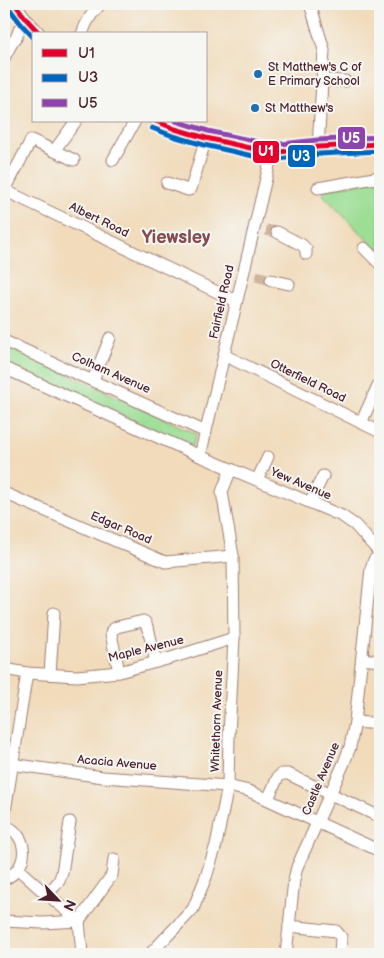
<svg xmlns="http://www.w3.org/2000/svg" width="384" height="958" font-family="'Balsamiq Sans',sans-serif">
<rect width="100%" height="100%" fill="#f6f6f2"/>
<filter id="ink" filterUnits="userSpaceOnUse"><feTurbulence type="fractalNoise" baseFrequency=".02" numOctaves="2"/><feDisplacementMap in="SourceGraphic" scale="10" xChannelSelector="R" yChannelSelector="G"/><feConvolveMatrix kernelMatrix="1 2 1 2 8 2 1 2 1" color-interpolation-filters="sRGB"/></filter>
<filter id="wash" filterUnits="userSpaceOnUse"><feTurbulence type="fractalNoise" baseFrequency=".0096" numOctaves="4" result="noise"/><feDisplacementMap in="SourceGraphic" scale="20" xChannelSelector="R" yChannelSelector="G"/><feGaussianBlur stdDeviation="1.12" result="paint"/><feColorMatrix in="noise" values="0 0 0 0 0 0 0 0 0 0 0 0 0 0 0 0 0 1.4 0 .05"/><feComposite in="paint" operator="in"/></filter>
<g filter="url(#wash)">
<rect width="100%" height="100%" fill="#f1dbbb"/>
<g fill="#9dde95" stroke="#747e60">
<polygon points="380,179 380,253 323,195 323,190"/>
<polygon points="4,344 197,434 192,446 192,447 4,363"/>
</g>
</g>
<g filter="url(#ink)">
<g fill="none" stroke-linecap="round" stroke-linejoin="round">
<g stroke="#d0b59e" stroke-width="11" stroke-dasharray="11 5.5" stroke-linecap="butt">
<polyline points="266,230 277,232"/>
<polyline points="256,276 271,280"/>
</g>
<defs>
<g id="minor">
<polyline points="15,4 27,20 40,34"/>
<polyline points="310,4 324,50 318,147"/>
<path d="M 82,34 C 86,22 92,12 101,4"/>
<polyline points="4,58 12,43 16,38 20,28 27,20"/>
<polyline points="322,80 345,81"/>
<polyline points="155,121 175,129 206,138 272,153 318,147 380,144"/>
<polyline points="54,151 76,121"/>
<polyline points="113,160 135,121"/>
<polyline points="167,183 188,190 191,189 206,138"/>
<polyline points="318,188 380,177"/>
<polyline points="4,190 236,301"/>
<polyline points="5,190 31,140 74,160"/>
<polyline points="277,232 302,245 306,249 306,254"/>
<polyline points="364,248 380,264"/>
<polyline points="271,280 289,284"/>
<polyline points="4,341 206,432"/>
<polyline points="224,355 380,432"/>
<polyline points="4,368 200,456 342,516 355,525 380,553"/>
<polyline points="93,380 110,338"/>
<polyline points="361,423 380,381"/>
<polyline points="200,456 272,153"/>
<polyline points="257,480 268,457"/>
<polyline points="4,493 165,562 233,556"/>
<polyline points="310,502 323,476"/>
<polyline points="362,659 380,661"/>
<polyline points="4,669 27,673 77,676 119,672 171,658 234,638"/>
<polyline points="119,672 111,634 112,630 117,627 143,621 145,622 149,632 156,662"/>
<polyline points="50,674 54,613"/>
<polyline points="355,722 380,724"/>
<polyline points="4,763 103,777 228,786 249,791 380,851"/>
<polyline points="268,799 278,777 282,774 288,774 380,817"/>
<polyline points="4,818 27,673"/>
<path d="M 4,825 C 30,835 30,869 4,879"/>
<polyline points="18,869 47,895 59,881 62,873 70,822"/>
<polyline points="54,900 79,921 82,954"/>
<polyline points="4,921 43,923 79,921 112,875 114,859"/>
<polyline points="289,926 336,931 341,937 340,954"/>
<polyline points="150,954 193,909 206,877 216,845 228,786 229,736 234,638 233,556 222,492 231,469"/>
<polyline points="286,954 294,880 297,867 344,763 350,747 355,722 371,568 374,560 380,555"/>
</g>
</defs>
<use href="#minor" stroke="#9e7d73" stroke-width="13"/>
<use href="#minor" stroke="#fff" stroke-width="11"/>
<defs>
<g id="bus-1">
<polyline points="15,4 27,20 40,34"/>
<polyline points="156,121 175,129 206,138 272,153 318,147 380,144"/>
</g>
<g id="bus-2">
<polyline points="9,8 21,24 34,38"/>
<polyline points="152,128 173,136 204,145 271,160 319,154 380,151"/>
</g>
<polyline id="bus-3" points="176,121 208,131 272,145 318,140 380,137"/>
</defs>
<use href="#bus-1" stroke="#f6f6f2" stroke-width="9"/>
<use href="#bus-2" stroke="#f6f6f2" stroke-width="9"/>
<use href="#bus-3" stroke="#f6f6f2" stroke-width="9"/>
<use href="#bus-1" stroke="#e4002b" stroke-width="5"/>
<use href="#bus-2" stroke="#0065bd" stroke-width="5"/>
<use href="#bus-3" stroke="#8e44ad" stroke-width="5"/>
</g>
</g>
<g fill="#1f6fb2" stroke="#f6f6f2" stroke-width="2">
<circle cx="258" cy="74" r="5"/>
<circle cx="255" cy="108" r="5"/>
</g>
<g text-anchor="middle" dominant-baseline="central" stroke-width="4" stroke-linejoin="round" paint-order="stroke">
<g font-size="12" fill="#4a1f2b" stroke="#f6f6f2" text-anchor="start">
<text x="268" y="67">St Matthew's C of<tspan x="268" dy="14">E Primary School</tspan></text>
<text x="265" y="108">St Matthew's</text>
</g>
<g font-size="12" fill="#4a1f2b" stroke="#f6f6f2">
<text transform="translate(99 220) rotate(26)">Albert Road</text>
<text transform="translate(222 302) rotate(-77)">Fairfield Road</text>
<text transform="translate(111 373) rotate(24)">Colham Avenue</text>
<text transform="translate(308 381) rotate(26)">Otterfield Road</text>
<text transform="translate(301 484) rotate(23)">Yew Avenue</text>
<text transform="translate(121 528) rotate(23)">Edgar Road</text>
<text transform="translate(146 649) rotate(-14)">Maple Avenue</text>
<text transform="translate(217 721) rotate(-88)">Whitethorn Avenue</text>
<text transform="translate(117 763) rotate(5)">Acacia Avenue</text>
<text transform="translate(321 779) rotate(-67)">Castle Avenue</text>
</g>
<g font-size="18" font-weight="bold" fill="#844c51" stroke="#f6f6f2">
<text x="176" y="237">Yiewsley</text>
</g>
</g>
<g stroke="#f6f6f2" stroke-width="2">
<rect x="337" y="126" width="29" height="24" rx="5" fill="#8e44ad"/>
<rect x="252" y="140" width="28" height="24" rx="5" fill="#e4002b"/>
<rect x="287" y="144" width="29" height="24" rx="5" fill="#0065bd"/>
</g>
<g font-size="14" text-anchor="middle" font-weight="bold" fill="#fff">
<text x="351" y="143">U5</text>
<text x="266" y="156">U1</text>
<text x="301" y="161">U3</text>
</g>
<rect width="384" height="958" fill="none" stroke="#f6f6f2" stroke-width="20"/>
<rect x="32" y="32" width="175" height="90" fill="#f6f6f2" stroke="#b1a0a2"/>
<rect x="42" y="49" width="25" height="8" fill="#e4002b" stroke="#b1a0a2"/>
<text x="78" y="58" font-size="15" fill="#4a1f2b">U1</text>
<rect x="42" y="74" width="25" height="8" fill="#0065bd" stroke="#b1a0a2"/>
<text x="78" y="82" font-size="15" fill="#4a1f2b">U3</text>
<rect x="42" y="99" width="25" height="8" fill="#8e44ad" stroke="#b1a0a2"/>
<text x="78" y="108" font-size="15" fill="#4a1f2b">U5</text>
<g transform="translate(58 900) rotate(115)" stroke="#f6f6f2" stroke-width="4" paint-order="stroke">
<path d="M0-4L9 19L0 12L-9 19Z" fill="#4a1f2b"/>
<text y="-8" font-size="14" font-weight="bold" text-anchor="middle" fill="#4a1f2b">N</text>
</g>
</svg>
